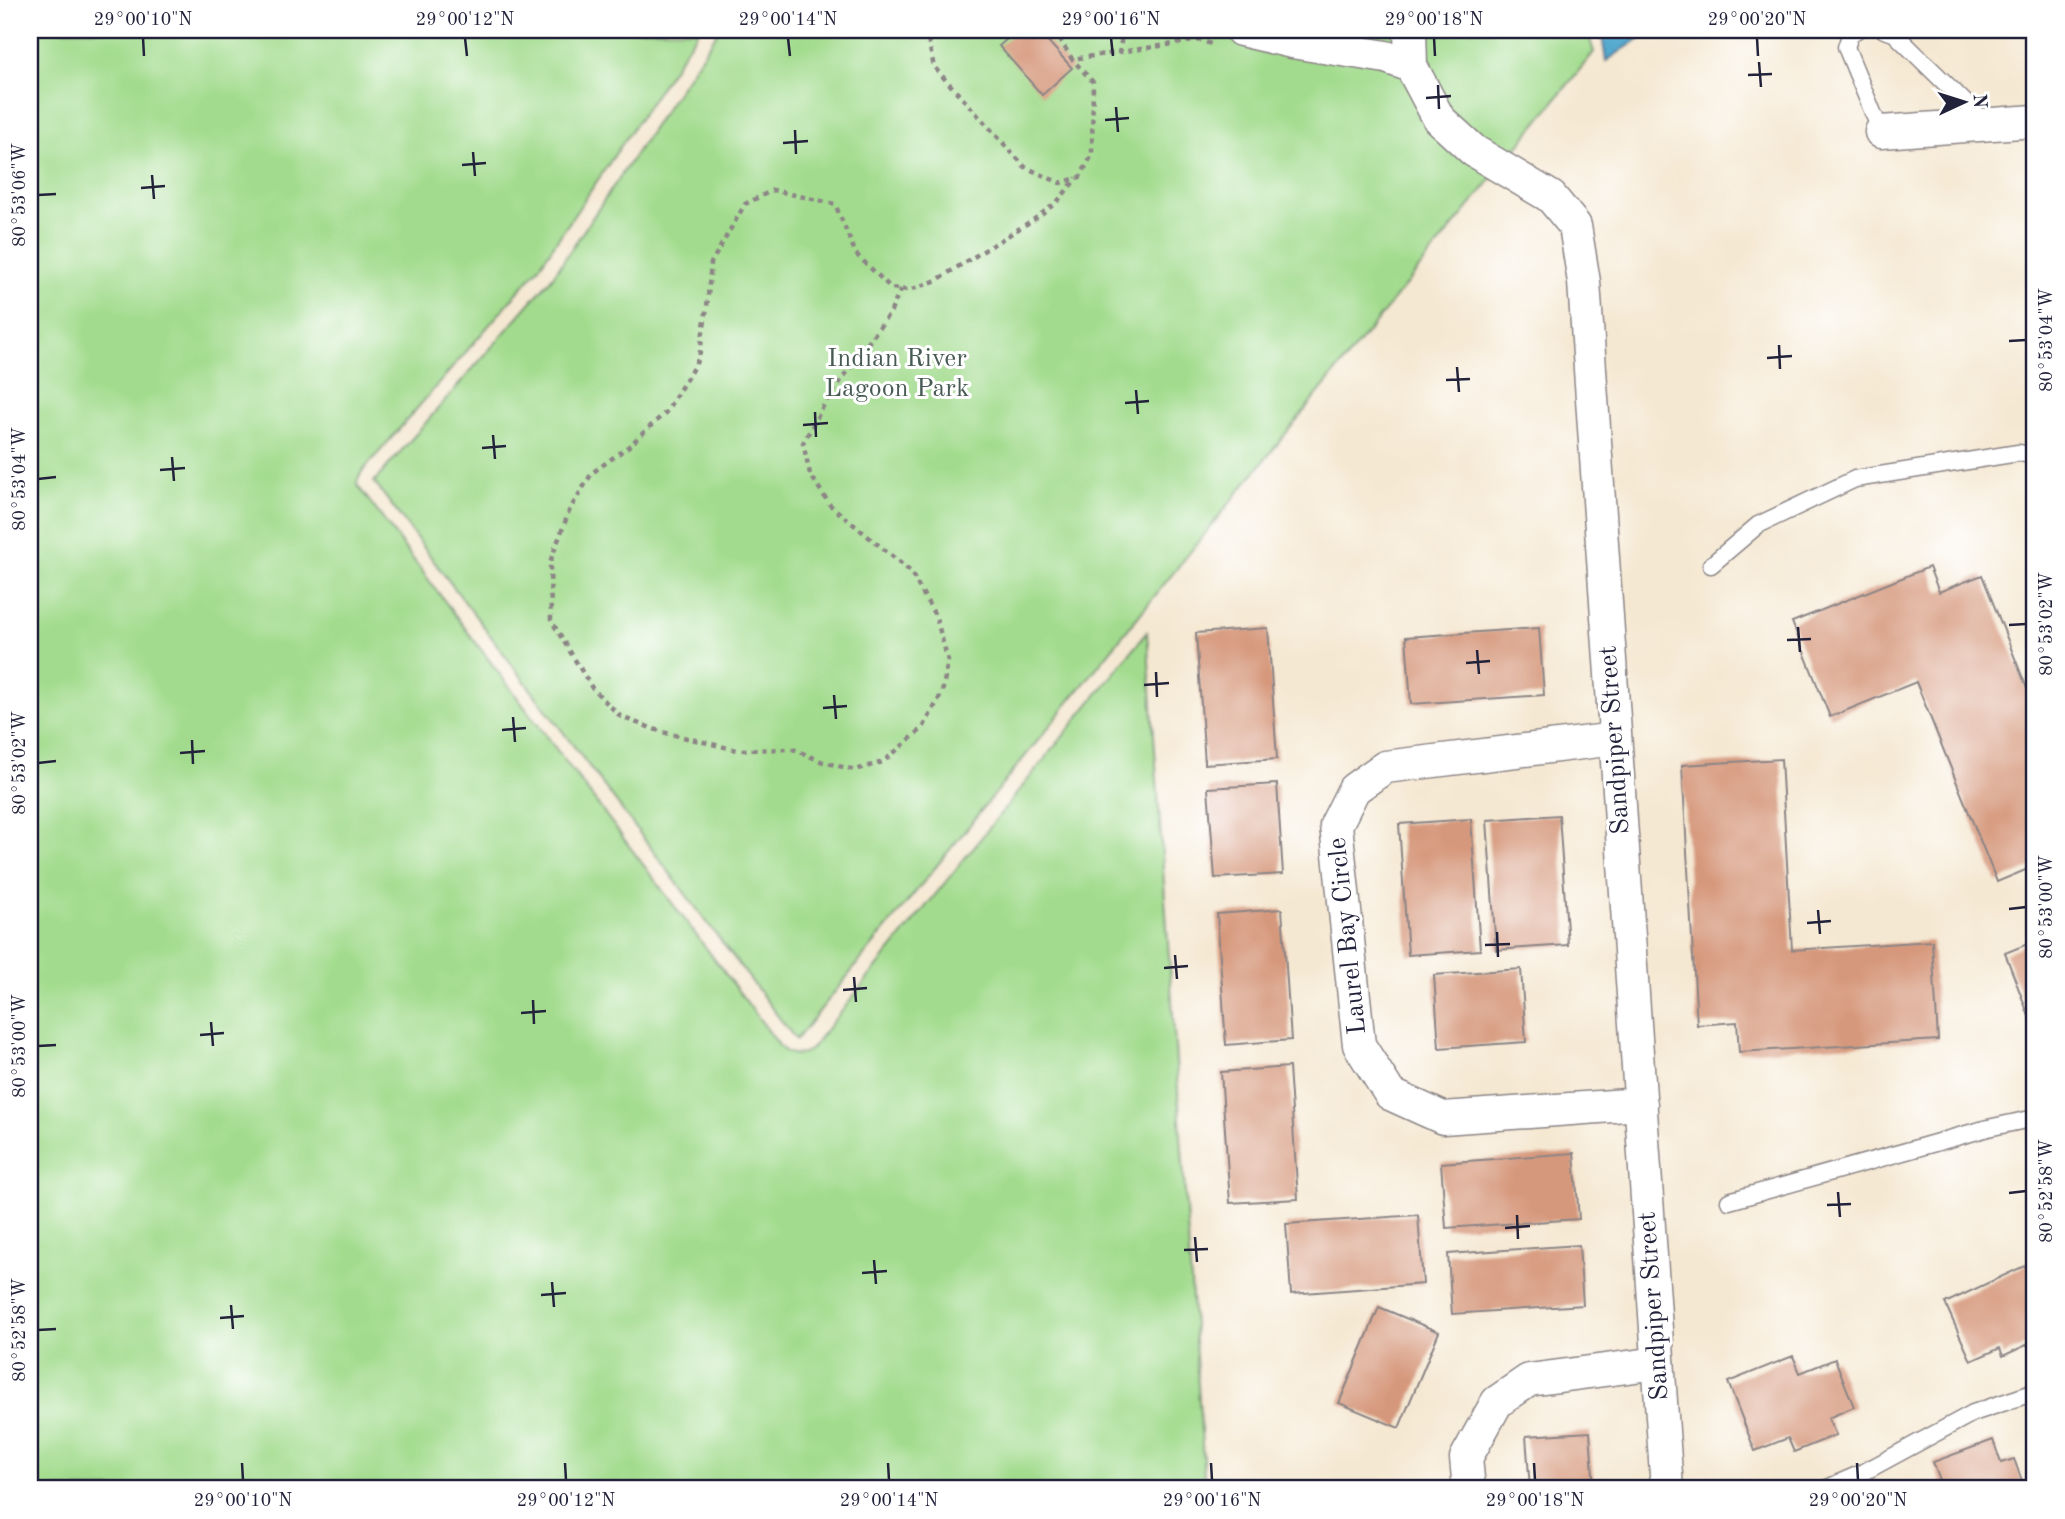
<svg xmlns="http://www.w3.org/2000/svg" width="2065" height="1519" font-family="'Old Standard TT',serif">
<rect width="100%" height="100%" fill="#fff"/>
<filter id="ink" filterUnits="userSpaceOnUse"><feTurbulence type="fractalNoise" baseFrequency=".0143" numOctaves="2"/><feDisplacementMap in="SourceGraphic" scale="14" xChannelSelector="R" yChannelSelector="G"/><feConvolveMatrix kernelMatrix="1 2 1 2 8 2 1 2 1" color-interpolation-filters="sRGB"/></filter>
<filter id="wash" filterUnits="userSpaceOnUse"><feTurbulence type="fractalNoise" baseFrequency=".00686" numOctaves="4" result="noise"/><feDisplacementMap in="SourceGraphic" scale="28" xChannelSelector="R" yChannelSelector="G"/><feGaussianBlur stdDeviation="1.57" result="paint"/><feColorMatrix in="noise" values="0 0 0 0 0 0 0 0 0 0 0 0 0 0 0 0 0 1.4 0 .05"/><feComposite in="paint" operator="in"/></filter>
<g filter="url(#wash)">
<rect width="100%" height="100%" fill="#f5e8d2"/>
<g fill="#a2db8d" stroke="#627e64" stroke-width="2">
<path d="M 30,30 L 699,30 L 537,270 L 361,473 L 357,482 L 358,486 L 782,1049 C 793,1057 800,1056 811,1049 L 1147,632 L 1205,1489 L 30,1489 Z"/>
<polygon points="719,30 1587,30 1594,52 796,1040 374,482 551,279"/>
</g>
<polygon fill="#52a9ce" stroke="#3a6684" stroke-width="2" points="1601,30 1652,30 1606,61"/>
<g id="blocks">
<g fill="#d6987c">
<polygon points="1017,30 1038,30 1072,68 1042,95 999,46"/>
<polygon points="1929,567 1939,592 1982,575 2035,709 2035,866 1997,882 1916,682 1830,717 1792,622"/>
<polygon points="1268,628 1277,759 1205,764 1196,633"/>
<polygon points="1539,628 1544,695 1411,704 1406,637"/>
<polygon points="1781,759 1792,950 1932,941 1938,1040 1739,1052 1737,1022 1697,1025 1682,765"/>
<polygon points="1277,784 1283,874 1215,878 1208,788"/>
<polygon points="1559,815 1568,945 1496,950 1487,820"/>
<polygon points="1471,819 1480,950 1408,955 1399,824"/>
<polygon points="1282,909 1291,1040 1226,1045 1217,914"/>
<polygon points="2035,941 2035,1032 2005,953"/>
<polygon points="1521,969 1526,1042 1439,1048 1434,975"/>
<polygon points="1289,1067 1298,1199 1230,1203 1221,1072"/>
<polygon points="1574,1153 1579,1219 1446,1228 1441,1163"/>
<polygon points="1418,1215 1423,1284 1291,1294 1286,1224"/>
<polygon points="1579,1245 1583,1305 1452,1314 1448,1254"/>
<polygon points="2035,1261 2035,1341 2003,1356 2000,1348 1971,1361 1945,1303"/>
<polygon points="1379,1307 1439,1332 1399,1428 1339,1403"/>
<polygon points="1793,1356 1800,1373 1835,1359 1854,1407 1828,1418 1836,1435 1794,1452 1788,1438 1755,1451 1728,1382"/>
<polygon points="1590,1432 1594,1489 1530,1489 1526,1436"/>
<polygon points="1993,1440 2001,1463 2014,1459 2025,1489 1943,1489 1933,1462"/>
</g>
</g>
</g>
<g filter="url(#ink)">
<use href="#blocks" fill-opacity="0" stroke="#8c8586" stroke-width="2"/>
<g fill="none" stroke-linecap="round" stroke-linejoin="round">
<defs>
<g id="service">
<polyline points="1857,30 1851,33 1846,47 1881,132"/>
<polyline points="1884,30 1894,33 1987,124"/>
<polyline points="1711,565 1758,525 1855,479 2018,453 2035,455"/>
<polyline points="1729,1201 1988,1128 2035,1118"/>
<polyline points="1825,1489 1864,1472 1973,1413 2035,1392"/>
</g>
<g id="minor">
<polyline points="1241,30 1292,42 1386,57 1411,66"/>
<polyline points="1410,30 1411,66 1439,119 1474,151 1551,197 1575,226 1584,282 1667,1489"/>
<polyline points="1881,132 2035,121"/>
<polyline points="1615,739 1385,767 1354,789 1336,825 1359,1045 1390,1094 1443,1118 1641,1104"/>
<polyline points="1469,1489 1466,1458 1497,1402 1529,1380 1658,1363"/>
</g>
</defs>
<use href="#service" stroke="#8c8586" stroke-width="19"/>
<use href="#minor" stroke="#8c8586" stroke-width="35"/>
<g stroke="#8c8586" stroke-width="4.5" stroke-dasharray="5 5" stroke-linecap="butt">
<polyline points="926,30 934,67 1025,167 1060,183 1080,177 1092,155 1093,82 1072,59"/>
<polyline points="1054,30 1072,59 1201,40 1213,45"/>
<polyline points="1119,54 1123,30"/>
<polyline points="901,289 891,311 825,403 803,443 810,474 830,505 910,571 936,617 948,661 942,693 923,728 883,762 855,770 823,762 793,749 737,750 662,732 621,717 592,688 551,620 550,562 570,509 592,473 629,446 666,412 699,358 707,307 711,263 745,204 773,190 835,204 856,254 891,288 910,290 937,280 1036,218 1057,202 1077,178"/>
</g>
<use href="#service" stroke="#fff" stroke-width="16"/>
<use href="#minor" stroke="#fff" stroke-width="32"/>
</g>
</g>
<path fill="none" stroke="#22223b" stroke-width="2.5" d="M 143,38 L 144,56M 465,38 L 467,56M 788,38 L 790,56M 1111,38 L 1113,56M 1434,38 L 1435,56M 1757,38 L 1758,56M 1759,62 L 1761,87M 1748,75 L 1772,74M 1438,85 L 1439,109M 1426,98 L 1451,96M 1116,107 L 1118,132M 1105,120 L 1129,118M 795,130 L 796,154M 783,143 L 808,141M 473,152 L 475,176M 462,165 L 486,163M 152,175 L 154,199M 141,188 L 165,186M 38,195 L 56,194M 2009,341 L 2026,340M 1779,345 L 1780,369M 1767,358 L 1792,356M 1457,367 L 1459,392M 1446,380 L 1470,379M 1136,390 L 1138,414M 1125,403 L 1149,401M 815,412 L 816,437M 803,425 L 828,423M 493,435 L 495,459M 482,448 L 506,446M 172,457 L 174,481M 160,470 L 185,468M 38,479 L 56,477M 2009,625 L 2026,624M 1798,627 L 1800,652M 1787,640 L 1811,639M 1477,650 L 1479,674M 1466,663 L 1490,661M 1156,672 L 1157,697M 1144,685 L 1169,683M 834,695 L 836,719M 823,708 L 847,706M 513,717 L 515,742M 502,730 L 526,728M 192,740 L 193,764M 180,753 L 205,751M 38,763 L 56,761M 2009,909 L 2026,907M 1818,910 L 1820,934M 1807,923 L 1831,921M 1497,932 L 1498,957M 1485,945 L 1510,944M 1175,955 L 1177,979M 1164,968 L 1188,966M 854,977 L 856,1002M 843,990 L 867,988M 533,1000 L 534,1024M 521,1013 L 546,1011M 211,1022 L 213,1046M 200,1035 L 224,1033M 38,1046 L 56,1045M 1838,1192 L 1840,1217M 2009,1193 L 2026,1191M 1827,1205 L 1851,1204M 1517,1215 L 1518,1239M 1505,1228 L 1530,1226M 1195,1237 L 1197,1262M 1184,1250 L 1208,1249M 874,1260 L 876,1284M 862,1273 L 887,1271M 552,1282 L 554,1307M 541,1295 L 566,1293M 231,1305 L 233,1329M 220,1318 L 244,1316M 38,1330 L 56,1329M 242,1463 L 243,1480M 565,1463 L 566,1480M 888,1463 L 889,1480M 1211,1463 L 1212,1480M 1534,1463 L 1535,1480M 1857,1463 L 1858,1480"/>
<g text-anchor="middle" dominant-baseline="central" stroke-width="6" stroke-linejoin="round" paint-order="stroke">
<g font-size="26" fill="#485a54" stroke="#fff">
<text x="897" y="359">Indian River<tspan x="897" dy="30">Lagoon Park</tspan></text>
</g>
<g font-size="26" fill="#22223b" stroke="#fff">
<text transform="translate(1615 740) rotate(-94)">Sandpiper Street</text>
<text transform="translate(1348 936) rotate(-96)">Laurel Bay Circle</text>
<text transform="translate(1654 1306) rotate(-94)">Sandpiper Street</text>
</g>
</g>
<rect width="2065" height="1519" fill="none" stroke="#fff" stroke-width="77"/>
<g transform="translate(1964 102) rotate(86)" stroke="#ffffff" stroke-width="5" paint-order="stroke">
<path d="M0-5L12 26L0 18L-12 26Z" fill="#22223b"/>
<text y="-10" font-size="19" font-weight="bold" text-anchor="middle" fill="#22223b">N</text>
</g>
<rect x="38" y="38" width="1988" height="1442" fill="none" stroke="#22223b" stroke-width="2.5"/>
<g font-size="18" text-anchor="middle" fill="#22223b">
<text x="143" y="25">29°00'10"N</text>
<text x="465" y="25">29°00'12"N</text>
<text x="788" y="25">29°00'14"N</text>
<text x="1111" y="25">29°00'16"N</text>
<text x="1434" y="25">29°00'18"N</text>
<text x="1757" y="25">29°00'20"N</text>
<text transform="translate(19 195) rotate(-90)" y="6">80°53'06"W</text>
<text transform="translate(2046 340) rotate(-90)" y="6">80°53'04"W</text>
<text transform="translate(19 479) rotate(-90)" y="6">80°53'04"W</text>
<text transform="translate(2046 624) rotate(-90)" y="6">80°53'02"W</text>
<text transform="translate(19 763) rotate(-90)" y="6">80°53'02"W</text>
<text transform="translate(2046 907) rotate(-90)" y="6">80°53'00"W</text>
<text transform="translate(19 1046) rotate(-90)" y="6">80°53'00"W</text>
<text transform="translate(2046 1191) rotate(-90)" y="6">80°52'58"W</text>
<text transform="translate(19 1330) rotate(-90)" y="6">80°52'58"W</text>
<text x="243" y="1506">29°00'10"N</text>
<text x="566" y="1506">29°00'12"N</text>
<text x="889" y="1506">29°00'14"N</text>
<text x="1212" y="1506">29°00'16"N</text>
<text x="1535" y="1506">29°00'18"N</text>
<text x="1858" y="1506">29°00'20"N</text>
</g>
</svg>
